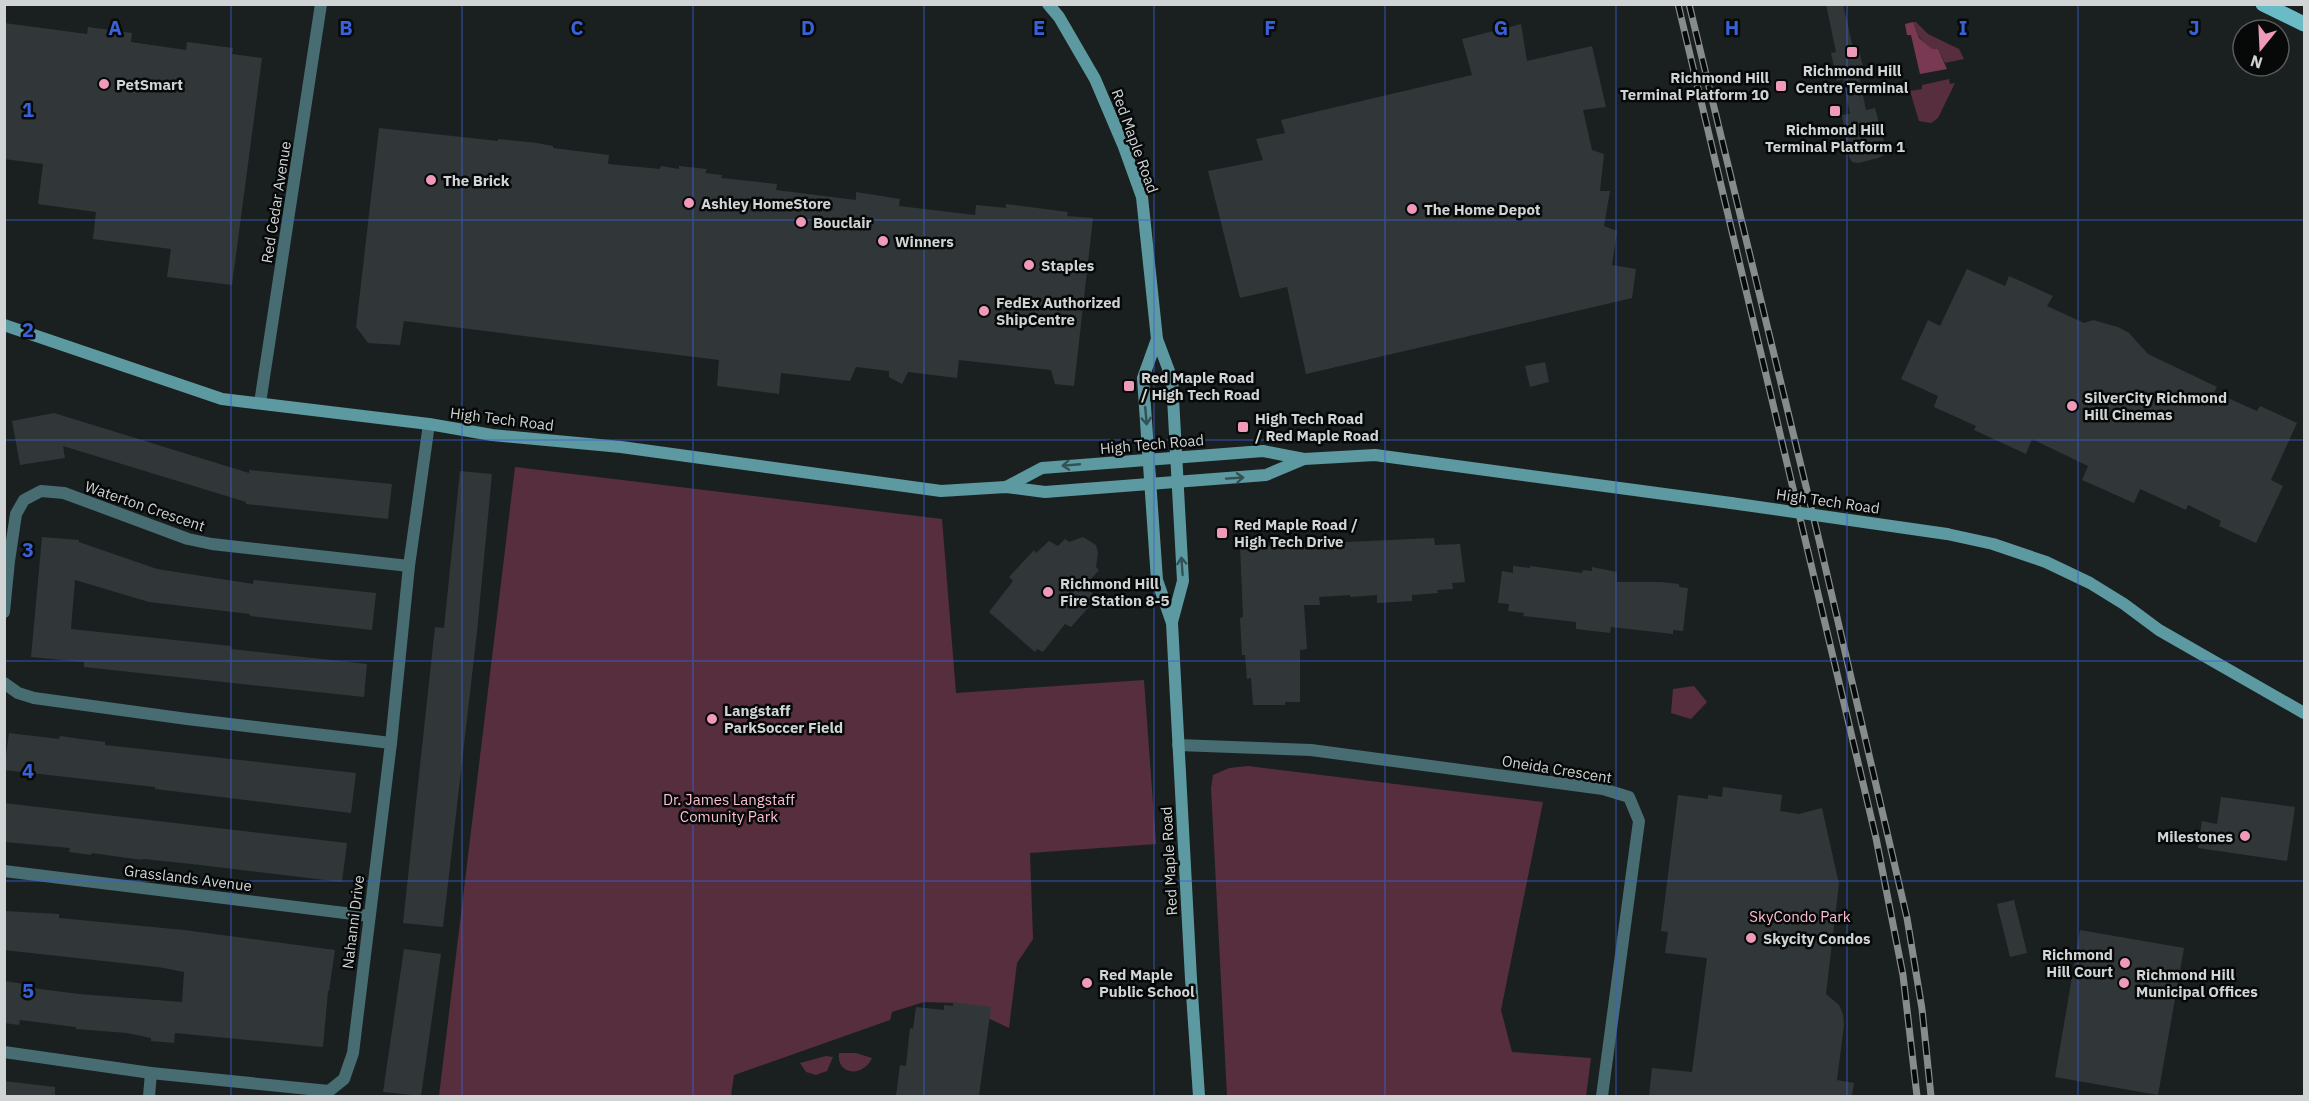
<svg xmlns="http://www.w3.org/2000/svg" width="2309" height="1101" font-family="'IBM Plex Sans',sans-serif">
<rect width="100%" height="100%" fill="#1a2020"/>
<g fill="#572e3d">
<polygon points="1913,22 1916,22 1928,34 1959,49 1964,59 1945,63 1938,49 1932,50 1919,37"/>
<polygon points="1949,79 1950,84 1955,83 1938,118 1931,123 1919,121 1910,91 1922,89 1922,85"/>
<polygon points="515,467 942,519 956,693 1144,680 1156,844 1030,853 1033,939 1017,963 1009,1028 956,1003 924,1002 892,1012 890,1020 734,1075 731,1096 439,1096"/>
<polygon points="1694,686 1707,702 1691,719 1671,713 1673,689"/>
<polygon points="1248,766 1543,802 1501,1010 1512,1052 1591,1058 1586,1096 1227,1096 1211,788 1213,775 1229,768"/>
<path d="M 839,1053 L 856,1053 L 872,1058 C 863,1078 836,1075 839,1053 Z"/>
<polygon points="826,1056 833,1057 827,1071 816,1075 806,1072 800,1063"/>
</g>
<polygon fill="#793952" points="1913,22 1919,38 1932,49 1938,49 1947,69 1920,74 1911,35 1907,35 1905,24"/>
<g fill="#313738">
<polygon points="1826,4 1843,4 1853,48 1858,47 1865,74 1859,76 1866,110 1875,108 1886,149 1884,155 1878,158 1858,163 1852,162 1849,157 1842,115 1850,114 1843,79 1837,81 1831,53 1836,52"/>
<polygon points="4,23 87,34 88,27 132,33 131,42 186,50 187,42 233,48 232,54 262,58 232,285 167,277 171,249 93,239 96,212 38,204 43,164 4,159"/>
<polygon points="1521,24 1527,61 1592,46 1606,107 1583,110 1592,150 1604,154 1600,191 1610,191 1604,226 1617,231 1612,265 1636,269 1632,298 1306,374 1287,287 1240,298 1208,171 1263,160 1256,139 1285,133 1281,120 1472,75 1462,39"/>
<polygon points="379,128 498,141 498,139 537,143 553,146 553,148 609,155 608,164 660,169 661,166 679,169 679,166 707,169 705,173 722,175 721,178 777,184 776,190 856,200 856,192 900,199 899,206 975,215 976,205 1006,208 1006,204 1068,212 1067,216 1093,218 1074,386 1055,384 1051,370 959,360 957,378 908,372 902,384 889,377 889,371 856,367 850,381 781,373 779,394 717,386 719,360 404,321 400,345 368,343 356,327"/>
<polygon points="1967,269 2005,286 2009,276 2053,296 2047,306 2084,323 2093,320 2118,327 2129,333 2148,354 2217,387 2214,392 2257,411 2260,406 2297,423 2271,480 2283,486 2256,543 2219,526 2221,521 2188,505 2186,510 2140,489 2134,503 2082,480 2088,466 2032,439 2026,454 1974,430 1976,426 1934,407 1938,396 1901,379 1928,320 1940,326"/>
<polygon points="1545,362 1549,382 1530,387 1525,366"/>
<polygon points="54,413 249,473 249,470 392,484 388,519 246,504 246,502 63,446 65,458 20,465 12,421"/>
<polygon points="460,471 492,474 477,632 443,927 403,923 435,627 444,628"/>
<polygon points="42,537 79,540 79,542 157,569 253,584 254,580 376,593 372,630 250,616 250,614 149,602 75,580 71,629 231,646 231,649 367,664 364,697 84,667 84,662 31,657"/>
<polygon points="1083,537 1096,545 1098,553 1096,567 1099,570 1085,586 1097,598 1071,627 1065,624 1043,652 1037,649 1035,652 989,612 1013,581 1009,577 1034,550 1036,553 1049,541 1058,546 1065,539 1069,542"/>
<polygon points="1434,538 1435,545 1460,544 1465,582 1452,583 1453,589 1437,590 1438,593 1412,595 1412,601 1377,603 1377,595 1350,597 1350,595 1319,597 1320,605 1304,605 1307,649 1300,650 1300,702 1285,702 1285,705 1253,705 1251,678 1247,679 1245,655 1242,655 1240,618 1243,617 1240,547"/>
<polygon points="1513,566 1530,568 1530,566 1582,573 1583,570 1592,571 1592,567 1617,572 1617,582 1661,582 1679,584 1679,587 1688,588 1683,631 1673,630 1673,634 1611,627 1610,633 1576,629 1576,622 1523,616 1524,613 1508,611 1509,604 1498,603 1502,571 1513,573"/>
<polygon points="9,733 59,739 60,736 81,739 105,742 105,745 356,773 351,813 155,789 155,787 4,770"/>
<polygon points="1723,787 1782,795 1780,811 1799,814 1822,808 1839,884 1826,994 1839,1005 1843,1014 1844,1025 1837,1080 1854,1083 1852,1096 1649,1096 1652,1068 1692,1072 1707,958 1665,953 1668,932 1661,931 1678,795 1708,799 1708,795 1722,797"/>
<polygon points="2221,797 2295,807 2287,861 2198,848 2202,821 2217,824"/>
<polygon points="4,803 347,843 342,882 192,864 143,859 142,860 92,853 91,855 69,852 70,848 4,842"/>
<polygon points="2014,900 2027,953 2010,957 1997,904"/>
<polygon points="4,911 59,914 59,918 184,930 335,950 329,991 328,991 323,1047 175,1033 174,1043 151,1041 151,1038 127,1033 76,1029 76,1027 20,1020 19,1025 4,1023 4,981 24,984 24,987 79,994 182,1002 184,972 158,967 4,950"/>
<polygon points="2080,930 2184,948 2158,1095 2055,1077"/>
<polygon points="404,949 441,954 421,1096 383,1092"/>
<polygon points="953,1002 991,1007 979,1096 896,1096 900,1065 906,1066 910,1028 913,1029 916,1007 944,1010 944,1005 953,1006"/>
<polygon points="4,1081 55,1087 55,1096 4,1096"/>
</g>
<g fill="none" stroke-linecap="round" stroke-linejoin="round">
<g stroke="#476c72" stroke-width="12">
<polyline points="260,403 321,4"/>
<polyline points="4,612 9,561 16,514 24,500 41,491 64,493 188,539 212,544 409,566"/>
<polyline points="4,683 18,693 34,698 187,719 391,743"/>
<polyline points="1178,745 1311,750 1603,789 1629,797 1639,821 1602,1096"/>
<polyline points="4,871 369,916"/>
<polyline points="4,1052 151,1073 329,1091 344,1079 353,1053 391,743 409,566 429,424"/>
<polyline points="149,1096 151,1073"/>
</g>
<g stroke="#5c99a1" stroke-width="12">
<polyline points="1048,4 1059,17 1095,79 1124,147 1142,197 1157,339 1172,379 1183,581 1172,622"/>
<polyline points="4,325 222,399 429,424 492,435 621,447 941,491 1006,487 1045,492 1266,475 1304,459"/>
<polyline points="1157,339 1143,378 1157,580 1172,623 1191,979 1199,1096"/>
<polyline points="1006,487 1042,468 1263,451 1304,459 1375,455 1731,503"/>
<polyline points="1947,534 1993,544 2046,562 2090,583 2124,604 2159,630 2304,713"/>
</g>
<polyline stroke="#6bbbc7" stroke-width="15" points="2263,4 2304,24"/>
<defs>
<g id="rail">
<polyline points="1678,4 1876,838 1903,975 1917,1096"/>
<polyline points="1689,4 1819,540 1907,918 1922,1009 1931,1096"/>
</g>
</defs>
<use href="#rail" stroke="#868b8b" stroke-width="7"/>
<use href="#rail" stroke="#070909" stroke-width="4.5" stroke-dasharray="14" stroke-linecap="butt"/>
<polyline stroke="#5c99a1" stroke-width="12" points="1731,503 1947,534"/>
</g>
<defs><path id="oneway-shaft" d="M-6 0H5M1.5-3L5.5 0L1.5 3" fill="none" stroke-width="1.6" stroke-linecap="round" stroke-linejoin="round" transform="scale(1.5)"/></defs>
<g stroke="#325155">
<use href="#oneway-shaft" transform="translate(1146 416) rotate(85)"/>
<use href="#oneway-shaft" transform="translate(1071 465) rotate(175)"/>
<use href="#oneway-shaft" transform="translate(1235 478) rotate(-4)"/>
<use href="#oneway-shaft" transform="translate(1182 566) rotate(-94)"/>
</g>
<path fill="none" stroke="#3862d7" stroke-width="1.5" stroke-opacity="0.55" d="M 231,4 L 231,1096M 462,4 L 462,1096M 693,4 L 693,1096M 924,4 L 924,1096M 1154,4 L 1154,1096M 1385,4 L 1385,1096M 1616,4 L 1616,1096M 1847,4 L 1847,1096M 2078,4 L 2078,1096M 4,220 L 2304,220M 4,440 L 2304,440M 4,661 L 2304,661M 4,881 L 2304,881"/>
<g fill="#ef9ab9" stroke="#070909" stroke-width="2">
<rect x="1846" y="46" width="12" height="12" rx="3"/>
<circle cx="104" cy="84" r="6"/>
<rect x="1775" y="80" width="12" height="12" rx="3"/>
<rect x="1829" y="105" width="12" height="12" rx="3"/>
<circle cx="431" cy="180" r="6"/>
<circle cx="689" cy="203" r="6"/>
<circle cx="1412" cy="209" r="6"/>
<circle cx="801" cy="222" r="6"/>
<circle cx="883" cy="241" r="6"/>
<circle cx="1029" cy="265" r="6"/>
<circle cx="984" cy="311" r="6"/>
<rect x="1123" y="380" width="12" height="12" rx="3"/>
<circle cx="2072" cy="406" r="6"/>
<rect x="1237" y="421" width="12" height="12" rx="3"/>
<rect x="1216" y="527" width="12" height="12" rx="3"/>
<circle cx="1048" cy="592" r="6"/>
<circle cx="712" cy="719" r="6"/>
<circle cx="2245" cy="836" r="6"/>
<circle cx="1751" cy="938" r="6"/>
<circle cx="2125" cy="963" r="6"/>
<circle cx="1087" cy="983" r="6"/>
<circle cx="2124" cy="983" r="6"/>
</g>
<g text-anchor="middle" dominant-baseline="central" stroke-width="5" stroke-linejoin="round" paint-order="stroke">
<g font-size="15" font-weight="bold" fill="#d0d4d4" stroke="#070909" text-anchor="start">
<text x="1852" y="70" text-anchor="middle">Richmond Hill<tspan x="1852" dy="17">Centre Terminal</tspan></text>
<text x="1769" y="77" text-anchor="end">Richmond Hill<tspan x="1769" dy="17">Terminal Platform 10</tspan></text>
<text x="116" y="84">PetSmart</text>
<text x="1835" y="129" text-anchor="middle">Richmond Hill<tspan x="1835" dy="17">Terminal Platform 1</tspan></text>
<text x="443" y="180">The Brick</text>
<text x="701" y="203">Ashley HomeStore</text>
<text x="1424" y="209">The Home Depot</text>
<text x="813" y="222">Bouclair</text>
<text x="895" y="241">Winners</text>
<text x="1041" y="265">Staples</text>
<text x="996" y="302">FedEx Authorized<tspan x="996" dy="17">ShipCentre</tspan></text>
<text x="1141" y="377">Red Maple Road<tspan x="1141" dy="17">/ High Tech Road</tspan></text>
<text x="2084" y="397">SilverCity Richmond<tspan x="2084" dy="17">Hill Cinemas</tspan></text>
<text x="1255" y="418">High Tech Road<tspan x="1255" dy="17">/ Red Maple Road</tspan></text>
<text x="1234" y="524">Red Maple Road /<tspan x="1234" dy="17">High Tech Drive</tspan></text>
<text x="1060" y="583">Richmond Hill<tspan x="1060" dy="17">Fire Station 8-5</tspan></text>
<text x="724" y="710">Langstaff<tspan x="724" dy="17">ParkSoccer Field</tspan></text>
<text x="2233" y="836" text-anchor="end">Milestones</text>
<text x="1763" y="938">Skycity Condos</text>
<text x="2113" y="954" text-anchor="end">Richmond<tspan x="2113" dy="17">Hill Court</tspan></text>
<text x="1099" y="974">Red Maple<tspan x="1099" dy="17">Public School</tspan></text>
<text x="2136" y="974">Richmond Hill<tspan x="2136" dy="17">Municipal Offices</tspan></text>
</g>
<g font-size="15" fill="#d0d4d4" stroke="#070909">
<text transform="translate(1135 141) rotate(70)">Red Maple Road</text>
<text transform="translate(276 202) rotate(-81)">Red Cedar Avenue</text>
<text transform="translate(502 419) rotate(7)">High Tech Road</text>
<text transform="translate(1152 444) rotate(-5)">High Tech Road</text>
<text transform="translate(1828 501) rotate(8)">High Tech Road</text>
<text transform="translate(145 506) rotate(19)">Waterton Crescent</text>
<text transform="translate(1557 769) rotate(9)">Oneida Crescent</text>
<text transform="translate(1169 861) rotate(-93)">Red Maple Road</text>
<text transform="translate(188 878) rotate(7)">Grasslands Avenue</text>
<text transform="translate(353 922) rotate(-83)">Nahanni Drive</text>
</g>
<g font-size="15" fill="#fabdd2" stroke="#070909">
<text x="729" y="799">Dr. James Langstaff<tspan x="729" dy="17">Comunity Park</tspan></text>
<text x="1800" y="916">SkyCondo Park</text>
</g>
</g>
<g font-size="20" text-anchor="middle" font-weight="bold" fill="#3862d7" stroke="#070909" stroke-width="5" stroke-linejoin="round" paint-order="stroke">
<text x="115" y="35">A</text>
<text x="346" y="35">B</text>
<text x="577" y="35">C</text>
<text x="808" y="35">D</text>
<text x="1039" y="35">E</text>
<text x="1270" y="35">F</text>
<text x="1501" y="35">G</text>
<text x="1732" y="35">H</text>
<text x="1963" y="35">I</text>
<text x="2194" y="35">J</text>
<text x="28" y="117">1</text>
<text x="28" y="337">2</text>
<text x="28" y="557">3</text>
<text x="28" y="778">4</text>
<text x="28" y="998">5</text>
</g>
<rect width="2309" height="1101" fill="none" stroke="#d0d4d4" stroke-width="12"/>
<g transform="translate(2261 48) rotate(198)"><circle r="28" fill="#070909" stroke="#575a5a" stroke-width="1.5"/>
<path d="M0-4.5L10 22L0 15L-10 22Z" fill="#ef9ab9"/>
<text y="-9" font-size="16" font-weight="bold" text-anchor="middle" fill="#d0d4d4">N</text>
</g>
</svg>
